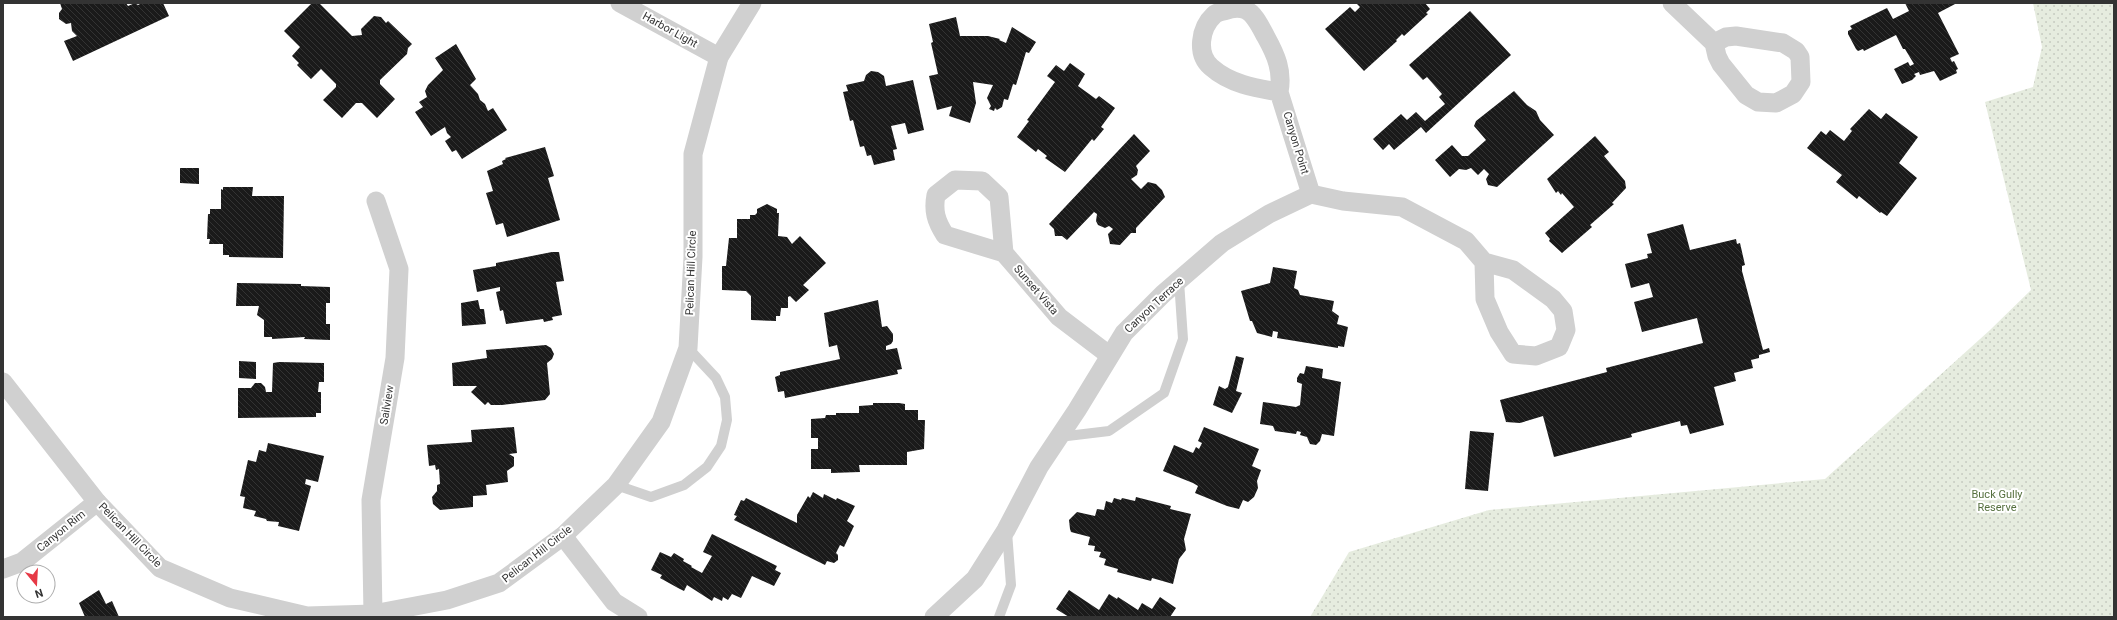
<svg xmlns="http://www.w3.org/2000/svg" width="2117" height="620" font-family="Roboto,sans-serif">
<defs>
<pattern id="grass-dots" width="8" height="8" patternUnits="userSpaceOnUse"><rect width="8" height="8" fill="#e6ecdf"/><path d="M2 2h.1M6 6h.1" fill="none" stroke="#c6cbc0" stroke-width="1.8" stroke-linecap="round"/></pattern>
<pattern id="building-back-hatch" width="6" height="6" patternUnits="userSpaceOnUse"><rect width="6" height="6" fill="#1a1a1a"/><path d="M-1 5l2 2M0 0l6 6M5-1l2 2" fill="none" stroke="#333"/></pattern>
</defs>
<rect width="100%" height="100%" fill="#fff"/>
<polygon fill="url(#grass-dots)" points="2033,3 2114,3 2114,617 1310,617 1349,552 1489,510 1825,479 1990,330 2031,290 1985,102 2033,87 2042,47"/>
<g fill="url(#building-back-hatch)">
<polygon points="60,3 126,3 128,6 135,3 138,5 142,3 163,3 169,16 73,61 64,41 77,36 72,31 71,23 66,24 59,19 59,13 62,9"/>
<polygon points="312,3 319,3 352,36 362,35 361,29 374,16 381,17 386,23 388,21 412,44 408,48 407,54 380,80 380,84 395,99 377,118 362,103 356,103 342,118 323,100 336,87 336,84 321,69 311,79 297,65 299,63 292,56 300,47 284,31"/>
<polygon points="1356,3 1425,3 1430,9 1426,13 1428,14 1404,36 1402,34 1396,40 1397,41 1364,71 1325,29 1350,7 1355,12 1360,7"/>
<polygon points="1905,3 1957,3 1938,13 1959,54 1950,58 1952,62 1954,61 1958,69 1956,70 1957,73 1940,81 1934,71 1920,75 1919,72 1914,74 1916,76 1912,80 1902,84 1894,69 1908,62 1910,66 1914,64 1905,49 1903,49 1896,35 1864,51 1863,49 1858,51 1856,49 1848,34 1848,31 1852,29 1850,26 1887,8 1893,19 1909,11"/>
<polygon points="1470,11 1511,55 1426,133 1421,127 1394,150 1389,144 1383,150 1373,139 1401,114 1407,120 1416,112 1425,121 1445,104 1439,97 1442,94 1427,77 1423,80 1409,65"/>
<polygon points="956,17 960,36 988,36 1000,39 999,40 1006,43 1012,27 1036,42 1029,53 1026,52 1016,85 1013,84 1008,100 1004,99 1002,107 997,110 995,108 994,111 989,109 991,106 987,98 993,85 973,82 976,103 970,123 949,116 952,106 937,110 929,76 938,74 931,43 933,42 929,24"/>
<polygon points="456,44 476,79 470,85 478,94 480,100 485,104 488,111 493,108 507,130 462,159 456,150 452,152 445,141 451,137 447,133 445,127 431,136 415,112 423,107 419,102 427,97 425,91 428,85 443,70 435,58"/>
<polygon points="1070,63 1085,74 1078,86 1096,99 1099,96 1115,108 1101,127 1104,129 1094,141 1092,139 1065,172 1045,158 1047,156 1038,149 1036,152 1017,137 1029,121 1027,120 1055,82 1047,76 1056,65 1064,71"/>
<polygon points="871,71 878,72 884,76 886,86 913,80 924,130 908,134 905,123 891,126 897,149 893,150 895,160 874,165 871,155 867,156 864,146 860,147 853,120 850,121 843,92 848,91 846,85 864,81 866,75"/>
<polygon points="1514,91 1527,105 1536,111 1540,120 1554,135 1497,187 1488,185 1486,179 1489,174 1484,169 1478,175 1471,168 1466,170 1459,169 1450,177 1435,160 1452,145 1462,156 1468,156 1486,140 1474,126 1476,121"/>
<polygon points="1869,109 1881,119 1886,113 1918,137 1899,163 1917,178 1887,216 1881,212 1880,213 1859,196 1857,199 1836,182 1842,175 1807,148 1821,131 1826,135 1830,130 1844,141 1852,131 1850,129"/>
<polygon points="1134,134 1150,151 1136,166 1138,170 1137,175 1131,179 1141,189 1148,182 1156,184 1162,190 1165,197 1136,228 1136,233 1131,233 1120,245 1110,244 1108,234 1113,229 1109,226 1105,228 1098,225 1096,221 1097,214 1094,212 1067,240 1062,236 1055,236 1054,229 1049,224"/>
<polygon points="1595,136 1609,152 1604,156 1625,181 1626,188 1612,203 1614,204 1590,225 1592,227 1562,253 1549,241 1550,239 1545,233 1574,207 1562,193 1561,195 1558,191 1556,193 1547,179"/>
<polygon points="545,147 554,176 548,178 560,220 507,237 503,223 496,225 486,193 493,191 487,171 503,164 502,161 506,159 505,158"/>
<polygon points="180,168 199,168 199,184 180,183"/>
<polygon points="223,187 253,187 252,196 284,196 283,258 229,257 229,255 223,255 223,244 209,244 210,239 207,239 208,214 210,214 210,209 221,209 221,189 223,190"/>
<polygon points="767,204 777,209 777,213 779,213 778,236 787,237 792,244 800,236 826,263 803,285 809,290 796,302 790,296 788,297 788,308 781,308 780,316 776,316 776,321 751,320 751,296 746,291 722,290 722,266 726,266 729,238 737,238 737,219 750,219 750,215 755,215 757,213 757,209"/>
<polygon points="1683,224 1690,250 1736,239 1737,244 1740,243 1745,265 1742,266 1742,271 1763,350 1769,348 1770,352 1759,355 1759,358 1751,360 1753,368 1734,373 1736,381 1714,387 1724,425 1690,434 1687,425 1681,426 1680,421 1631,434 1632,437 1554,457 1543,416 1520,423 1506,422 1500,400 1607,372 1606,368 1703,343 1697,318 1642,332 1634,302 1653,297 1649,283 1631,288 1625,264 1648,258 1647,254 1652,253 1647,234"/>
<polygon points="552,252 559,252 564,281 556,282 562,315 552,317 553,320 544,322 543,319 506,324 503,310 500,311 496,292 500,291 500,287 477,292 473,270 496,266 496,263"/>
<polygon points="1273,267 1297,271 1294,288 1298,290 1300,295 1334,301 1332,311 1339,316 1337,324 1348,327 1344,347 1338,346 1338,348 1277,338 1278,332 1273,331 1272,337 1257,333 1252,321 1250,321 1241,291 1270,283"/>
<polygon points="237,283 301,284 301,286 330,287 330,303 326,303 326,324 330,324 330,340 304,339 305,337 272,339 272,337 264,337 264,320 257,315 259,306 236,306"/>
<polygon points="478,300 480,309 484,309 486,324 462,326 461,303"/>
<polygon points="878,300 882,327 887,326 893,334 893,341 891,344 886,346 886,350 897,348 902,369 897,370 898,374 785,398 784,391 778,392 775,377 780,375 780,372 840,359 837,345 829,347 824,313"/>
<polygon points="546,345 551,348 554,354 552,359 547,363 550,394 545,400 502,405 491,405 488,402 485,405 471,392 477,386 453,386 452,363 487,358 486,350"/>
<polygon points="1236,356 1244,358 1236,391 1242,393 1232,413 1213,405 1219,386 1225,389 1228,387"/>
<polygon points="239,361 256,362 256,379 239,378"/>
<polygon points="279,362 324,363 324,382 319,382 318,392 321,392 321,413 316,413 316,417 238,418 238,388 251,388 255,383 261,383 265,387 266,392 272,392 273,363"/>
<polygon points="1306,366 1323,369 1322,378 1341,382 1334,436 1322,434 1320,441 1316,445 1310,444 1307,437 1300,435 1301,432 1297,431 1296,434 1275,431 1273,426 1260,424 1263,402 1296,407 1300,405 1302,384 1297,382 1297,378 1300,373 1304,374"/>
<polygon points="873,403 899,403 905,404 905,410 918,410 918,420 925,420 924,449 907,452 907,465 859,465 860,472 831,473 831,469 811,469 811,449 818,449 818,438 811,438 811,419 825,418 826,415 836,415 836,413 859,413 859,406 873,405"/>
<polygon points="514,427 517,453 509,454 514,457 514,466 507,471 508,482 486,485 487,495 473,496 473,507 440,510 433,504 432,497 437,491 437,485 440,484 439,469 436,470 435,465 429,466 427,445 472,442 471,430"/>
<polygon points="1204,427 1259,449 1252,466 1261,470 1257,481 1258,488 1254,497 1248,502 1243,500 1239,509 1227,506 1195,493 1198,486 1193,483 1163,471 1174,445 1193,453 1196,447 1199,449 1202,443 1198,441"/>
<polygon points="1470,431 1494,433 1488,491 1465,489"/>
<polygon points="268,443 324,456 318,482 306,479 305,484 311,486 299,531 278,526 279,522 267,521 266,519 254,516 256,511 243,508 245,497 240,496 248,460 256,462 259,450 266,452"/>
<polygon points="813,492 823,498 824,494 836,500 837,498 855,506 847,521 854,526 844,547 840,545 836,553 838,555 838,560 834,563 827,561 825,565 734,520 737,516 734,515 741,500 744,501 746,498 797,523 797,515 808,496 810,498"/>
<polygon points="1136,497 1171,506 1170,509 1191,514 1184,539 1186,550 1179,559 1173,584 1152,578 1151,581 1117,572 1118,569 1104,565 1106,559 1099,557 1101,552 1094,551 1095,546 1088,545 1090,537 1071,532 1070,529 1069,520 1077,512 1095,516 1097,509 1104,510 1106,501 1112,503 1114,498 1121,500 1122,498 1135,501"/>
<polygon points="712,534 777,566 775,570 781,573 774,586 752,576 741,598 732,594 728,600 723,597 722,601 714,597 712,601 687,585 684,591 678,588 660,578 662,575 651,570 660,552 671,557 674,553 684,559 683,561 692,566 691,567 702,573 712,556 703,552"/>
<polygon points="99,590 106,604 112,601 119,617 85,617 79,603"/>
<polygon points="1069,590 1099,610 1109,594 1117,599 1118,597 1138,610 1142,603 1152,609 1160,597 1176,608 1170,617 1069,617 1056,609"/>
</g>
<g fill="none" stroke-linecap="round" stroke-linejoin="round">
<g stroke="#d0d0d0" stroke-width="10">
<polyline points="1059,437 1109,431 1164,393 1183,339 1179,281"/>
<polyline points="616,485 651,497 684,485 707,467 721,446 727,420 725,397 716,378 688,348"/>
<polyline points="999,617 1011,585 1007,532"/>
</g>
<g stroke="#d0d0d0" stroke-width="19">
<polyline points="620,3 719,57"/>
<polyline points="1672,3 1714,43 1717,56 1721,64 1746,95 1758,102 1776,103 1793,94 1801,82 1800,57 1796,51 1783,43 1736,36 1726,37 1714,43"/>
<path d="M 1279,92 C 1255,88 1230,84 1211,67 C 1196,54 1200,28 1214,15 C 1218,11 1226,11 1231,9 C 1236,8 1241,8 1246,10 C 1255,14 1261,28 1266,37 C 1276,55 1283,71 1279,92 L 1311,194"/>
<path d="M 1004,253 L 999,197 L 982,181 L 955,180 L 936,195 C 933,211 936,221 945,235 L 1004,253 L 1059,317 L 1109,355"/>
<polyline points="3,382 97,502 160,568 230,598 307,616 373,614 447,600 499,583 563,536 616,485 661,422 688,348 693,257 693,154 719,57 752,3"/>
<polyline points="563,536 614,602 638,617"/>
<polyline points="3,569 22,562 97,502"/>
<polyline points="373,614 371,500 395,358 399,269 376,201"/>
<polyline points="934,617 975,579 1006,530 1039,467 1077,410 1124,333 1163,294 1222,243 1269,214 1311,194 1343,201 1402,207 1466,241 1484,262 1513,270 1553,299 1563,311 1566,330 1559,347 1536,356 1513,354 1499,332 1485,299 1484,262"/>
</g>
</g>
<g text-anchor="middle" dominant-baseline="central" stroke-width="4" stroke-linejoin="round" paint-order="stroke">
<g font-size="11" fill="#333" stroke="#fff">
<text transform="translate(670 30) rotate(29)">Harbor Light</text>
<text transform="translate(1296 143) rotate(73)">Canyon Point</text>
<text transform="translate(691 273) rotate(-88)">Pelican Hill Circle</text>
<text transform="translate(1036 290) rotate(49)">Sunset Vista</text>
<text transform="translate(1154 305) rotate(-43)">Canyon Terrace</text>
<text transform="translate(387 405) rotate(-81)">Sailview</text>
<text transform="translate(61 531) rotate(-39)">Canyon Rim</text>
<text transform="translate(130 535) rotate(46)">Pelican Hill Circle</text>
<text transform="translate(537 554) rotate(-38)">Pelican Hill Circle</text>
</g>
<g font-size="11" fill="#56703f" stroke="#fff">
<text x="1997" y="494">Buck Gully<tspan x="1997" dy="13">Reserve</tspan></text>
</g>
</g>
<rect width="2117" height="620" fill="none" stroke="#333333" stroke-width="8"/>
<g transform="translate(36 584) rotate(162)"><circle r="19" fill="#ffffff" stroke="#adadad"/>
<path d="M0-3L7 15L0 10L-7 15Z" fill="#e63946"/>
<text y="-6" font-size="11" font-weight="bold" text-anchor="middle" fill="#333333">N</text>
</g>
</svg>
